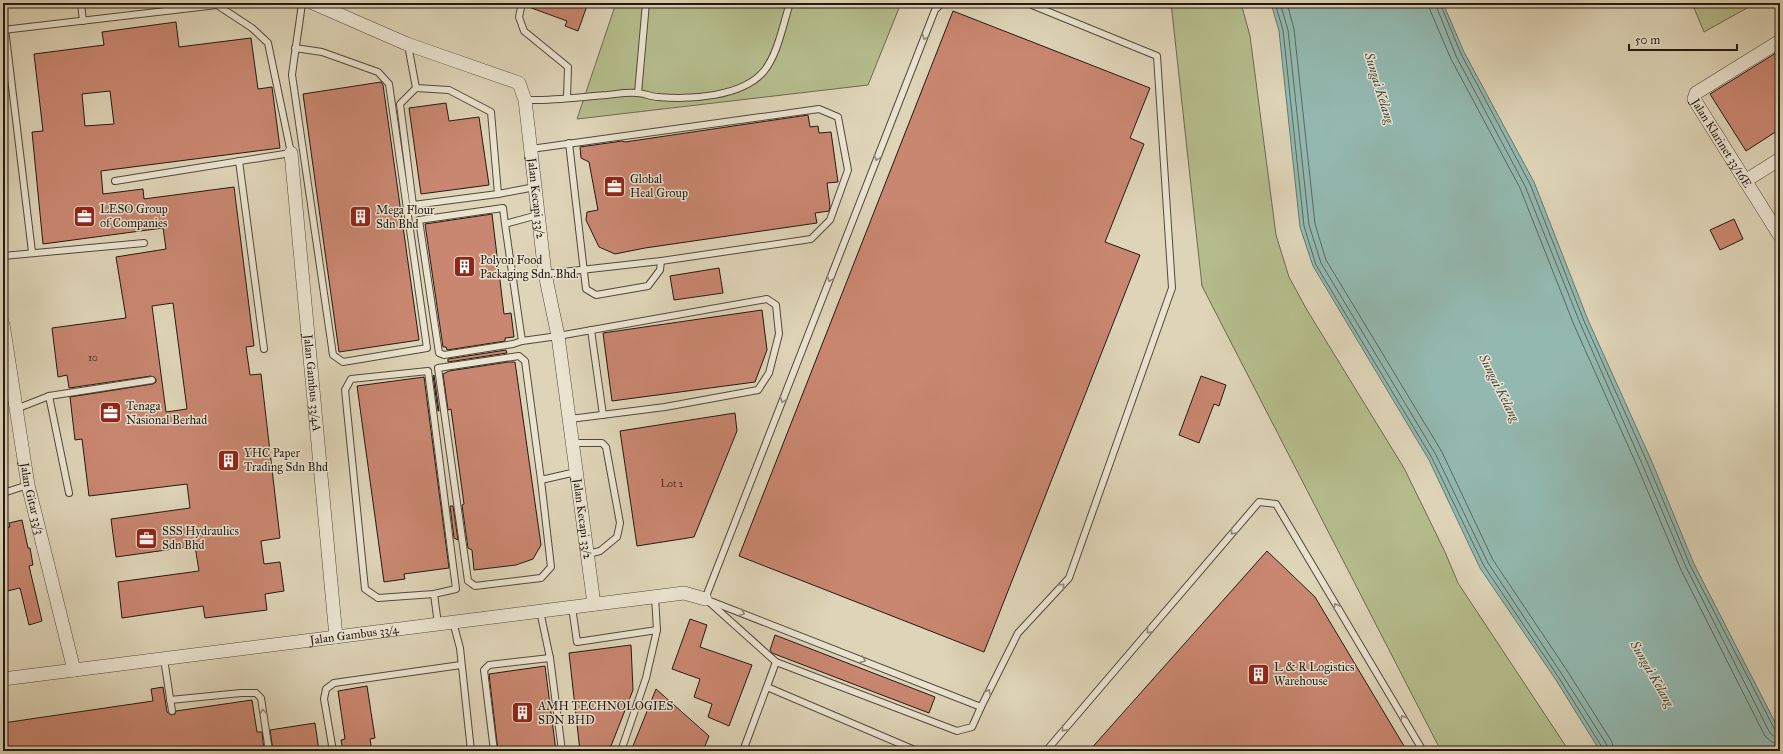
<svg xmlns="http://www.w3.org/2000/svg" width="1783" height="754" font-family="'IM FELL Great Primer',serif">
<rect width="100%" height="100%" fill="#ded4b7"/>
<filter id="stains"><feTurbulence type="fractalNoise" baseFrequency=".005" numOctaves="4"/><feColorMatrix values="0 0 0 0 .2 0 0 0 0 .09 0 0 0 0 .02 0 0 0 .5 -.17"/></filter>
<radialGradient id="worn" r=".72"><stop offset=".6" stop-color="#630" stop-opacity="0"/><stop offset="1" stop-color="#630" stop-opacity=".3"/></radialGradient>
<g fill="#b5bc8c" stroke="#6c6a4f">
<polygon points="616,3 901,3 868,85 577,119"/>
<polygon points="1171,3 1241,3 1250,36 1276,235 1289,277 1307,310 1404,468 1445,552 1458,583 1569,751 1441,751 1202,286"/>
<polygon points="1692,3 1756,3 1704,32"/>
</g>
<polygon fill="#93b8af" stroke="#667870" points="1271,3 1443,3 1464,52 1534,182 1588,320 1652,462 1694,564 1780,732 1780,751 1600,751 1556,680 1480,568 1429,460 1313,266 1300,227 1279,31"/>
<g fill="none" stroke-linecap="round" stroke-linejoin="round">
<g stroke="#5b6860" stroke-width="1">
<polyline points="1275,3 1283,30 1304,226 1316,265 1432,458 1484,566 1559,678 1602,747 1603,751"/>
<polyline points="1280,3 1288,30 1309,225 1321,263 1436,455 1488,563 1563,676 1607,745 1608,751"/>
<polyline points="1287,3 1294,29 1315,224 1326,260 1442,452 1493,560 1568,672 1612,742 1614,751"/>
<polyline points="1429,3 1430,10 1451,59 1520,188 1574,325 1638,468 1681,570 1765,736 1772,742 1780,744"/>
<polyline points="1435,3 1456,56 1525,186 1580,323 1643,466 1686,567 1770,733 1775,737 1780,738"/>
<polyline points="1440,3 1461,54 1530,184 1584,321 1648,464 1690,565 1775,730 1780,733"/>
</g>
</g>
<g fill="#c98670" stroke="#231912" fill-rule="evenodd">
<polygon points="526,3 588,3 578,31 565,26 567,21 526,6"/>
<polygon points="953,11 1150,88 1130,138 1144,144 1105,242 1140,255 984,652 739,556"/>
<path d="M 176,22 L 179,47 L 251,38 L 258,89 L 272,87 L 280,148 L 101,171 L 103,194 L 143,189 L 144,199 L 234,187 L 254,346 L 246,347 L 250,375 L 261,374 L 280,538 L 261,541 L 264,564 L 280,562 L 284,591 L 265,594 L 267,610 L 205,618 L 203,606 L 122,618 L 118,582 L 199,571 L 195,546 L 116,557 L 111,519 L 190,508 L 187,484 L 89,496 L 82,439 L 75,440 L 70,397 L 153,384 L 156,382 L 156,379 L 151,376 L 69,388 L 67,375 L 58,377 L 52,328 L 126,318 L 116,257 L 166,249 L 163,228 L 43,244 L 32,132 L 43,131 L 34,54 L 104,45 L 102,32 ZM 110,91 L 114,124 L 85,126 L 82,94 ZM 173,303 L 187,409 L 166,412 L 152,306 Z"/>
<polygon points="1776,53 1780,60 1780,129 1746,151 1710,94"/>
<polygon points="381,82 383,85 419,340 339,352 303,94"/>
<polygon points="446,103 449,121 479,117 489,185 421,194 409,108"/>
<polygon points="808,115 810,127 818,126 819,133 831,132 838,182 827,183 830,206 829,211 815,213 817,223 645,248 615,254 599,247 586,220 587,212 598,210 589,162 581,158 580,147 622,141 625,142"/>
<polygon points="492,214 504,314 511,313 514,337 505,338 505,341 447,350 446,347 443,347 425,224"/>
<polygon points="1734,219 1743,239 1720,250 1710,230"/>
<polygon points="719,268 723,293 674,300 670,276"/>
<polygon points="762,310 767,350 755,382 612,401 603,333"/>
<polygon points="506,350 507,353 448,362 448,359"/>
<polygon points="508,362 515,362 541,545 533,559 516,565 474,570 472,550 468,548 462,505 464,504 451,409 448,410 443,374 449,371"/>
<polygon points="434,375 439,411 438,411 433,376"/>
<polygon points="1201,376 1226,385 1219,406 1214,404 1199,443 1179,435"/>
<polygon points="424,377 449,568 404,574 405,579 384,582 357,386"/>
<polygon points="735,413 737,431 694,537 637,546 620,431"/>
<polygon points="450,506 453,506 458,540 454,538"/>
<polygon points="22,520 28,548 30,548 33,565 29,566 42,621 29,625 20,588 3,592 3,528 10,527 9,523"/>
<polygon points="1267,551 1315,597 1407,751 1089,751"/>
<polygon points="690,619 707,625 700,647 752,665 729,726 708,717 712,704 694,697 700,679 672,669"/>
<polygon points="775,635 935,697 929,713 772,653 770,650"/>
<polygon points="631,645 633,690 611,746 580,751 569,653"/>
<polygon points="545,666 556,751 498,751 489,674"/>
<polygon points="367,686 375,738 370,739 372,751 343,751 341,740 345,739 338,691"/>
<polygon points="163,687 167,712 171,715 175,714 176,711 252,700 257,732 262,732 264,751 3,751 3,723 153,701 151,689"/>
<polygon points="656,689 709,736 703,751 631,751"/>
<polygon points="315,723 319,751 273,751 270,730"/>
</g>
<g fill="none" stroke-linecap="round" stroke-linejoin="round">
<defs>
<g id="lane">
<polyline points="81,3 83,21"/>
<polyline points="522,3 519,17 524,31 568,67 567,98"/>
<polyline points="5,29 32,252"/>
<polyline points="3,30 217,5"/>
<polyline points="408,45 416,88 400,104 413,205 498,194 491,112 449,90 416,88"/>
<path d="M 295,48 L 322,52 L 378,72 L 389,84 L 427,348 L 343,362 L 333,355 L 292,75 C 295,51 299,27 302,3"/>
<polyline points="638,93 646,3"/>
<path d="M 525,100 C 552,101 580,97 607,95 C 617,94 627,92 637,93 C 644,93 651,97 658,97 C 689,100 743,97 764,71 C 778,54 783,24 790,3"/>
<polyline points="569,143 586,289 596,295 648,286 660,270 661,261"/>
<polyline points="531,149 819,109 838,117 848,170 830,220 811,239 661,261 545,274"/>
<polyline points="239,161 264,349"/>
<polyline points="115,181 291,153 268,43 252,28 214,3"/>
<polyline points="498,194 535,187"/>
<polyline points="505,224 503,208 419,220 439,353 444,355 513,344 522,341 505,224 538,215"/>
<polyline points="3,256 144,243"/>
<polyline points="591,330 603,415"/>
<polyline points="522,341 558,336 767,299 776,305 779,334 769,373 758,390 665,407 570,419"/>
<polyline points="49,396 152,380"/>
<polyline points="16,409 49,396 69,493"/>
<polyline points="573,443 602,443 606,447 620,523 617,537 600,551 588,554"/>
<polyline points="541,480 525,361 519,356 438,368 468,581 475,586 541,578 551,567 541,480 576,472"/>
<polyline points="3,493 28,485"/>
<polyline points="434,594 456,589 428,371 351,379 345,390 365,589 378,598 434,594 438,624"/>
<polyline points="705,599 981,707 1018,633 1069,578 1172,288 1157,56 1027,3"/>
<polyline points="705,599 935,10 942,3"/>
<polyline points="708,601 776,662 957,731 972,727 981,707"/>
<polyline points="572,607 577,642 657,630"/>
<polyline points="540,611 550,658 562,751"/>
<polyline points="453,622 460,648 471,751"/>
<polyline points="164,659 172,711"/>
<polyline points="767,687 917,751"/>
<polyline points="170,700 241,693 256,693 261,698 269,751"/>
<polyline points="333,751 324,699 326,689 334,683 461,665"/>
<polyline points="494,751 484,670 489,665 550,658"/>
<polyline points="621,751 646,678 657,630 655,597"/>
<polyline points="743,751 776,662"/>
<polyline points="1046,751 1259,502 1276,504 1423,751"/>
</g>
<g id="street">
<path id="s1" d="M 313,3 L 407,44 L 519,83 L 525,100 L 545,274 L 558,336 L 594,604"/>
<path id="s2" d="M 1780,41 L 1696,93 L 1694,99 L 1780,236"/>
<path id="s3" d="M 291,153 L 336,637"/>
<polyline points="1745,181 1780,159"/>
<path id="s4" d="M 3,324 L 28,485 L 74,670"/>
<path id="s5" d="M 3,679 L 684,593 L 705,599"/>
</g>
</defs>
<use href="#lane" stroke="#52483b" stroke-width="8"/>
<use href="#street" stroke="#52483b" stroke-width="14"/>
<use href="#lane" stroke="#eae3d0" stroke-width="6"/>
<use href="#street" stroke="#eae3d0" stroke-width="13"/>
</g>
<defs><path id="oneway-chevron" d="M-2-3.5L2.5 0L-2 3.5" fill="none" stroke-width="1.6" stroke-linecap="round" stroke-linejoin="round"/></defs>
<g stroke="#90887a">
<use href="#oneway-chevron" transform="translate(925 37) rotate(111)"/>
<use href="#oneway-chevron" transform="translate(877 158) rotate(111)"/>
<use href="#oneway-chevron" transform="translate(830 279) rotate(111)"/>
<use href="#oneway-chevron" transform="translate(783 400) rotate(111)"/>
<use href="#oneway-chevron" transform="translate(1233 532) rotate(131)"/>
<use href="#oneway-chevron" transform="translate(1062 586) rotate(-47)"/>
<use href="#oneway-chevron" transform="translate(1336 606) rotate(-121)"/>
<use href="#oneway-chevron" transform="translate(742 613) rotate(21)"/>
<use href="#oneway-chevron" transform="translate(1149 631) rotate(131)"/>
<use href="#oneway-chevron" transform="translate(863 660) rotate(21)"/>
<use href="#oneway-chevron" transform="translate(988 692) rotate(-64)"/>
<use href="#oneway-chevron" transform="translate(263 712) rotate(-98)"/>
<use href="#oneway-chevron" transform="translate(1403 718) rotate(-121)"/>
<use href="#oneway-chevron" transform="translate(1064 729) rotate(131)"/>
</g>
<defs>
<symbol id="office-square" viewBox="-11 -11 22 22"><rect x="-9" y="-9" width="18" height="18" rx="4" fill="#8f2418" stroke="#eae3d0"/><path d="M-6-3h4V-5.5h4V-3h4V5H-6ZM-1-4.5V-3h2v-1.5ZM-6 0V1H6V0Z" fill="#fff"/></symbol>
<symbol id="building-square" viewBox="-11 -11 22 22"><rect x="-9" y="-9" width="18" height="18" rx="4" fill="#8f2418" stroke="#eae3d0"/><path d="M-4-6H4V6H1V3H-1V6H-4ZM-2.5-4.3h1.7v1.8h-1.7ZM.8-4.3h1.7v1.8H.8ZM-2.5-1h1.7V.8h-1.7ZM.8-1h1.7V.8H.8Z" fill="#fff"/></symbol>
</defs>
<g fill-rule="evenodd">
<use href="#office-square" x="602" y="174" width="25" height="25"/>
<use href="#office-square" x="72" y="204" width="25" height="25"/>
<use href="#building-square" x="348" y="204" width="25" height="25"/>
<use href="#building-square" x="452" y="254" width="25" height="25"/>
<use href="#office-square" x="98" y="400" width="25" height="25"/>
<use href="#building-square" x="216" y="448" width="25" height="25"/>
<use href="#office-square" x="134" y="526" width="25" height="25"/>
<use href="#building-square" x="1246" y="662" width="25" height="25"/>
<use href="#building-square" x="510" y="700" width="25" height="25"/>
</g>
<g text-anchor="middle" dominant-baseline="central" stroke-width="3" stroke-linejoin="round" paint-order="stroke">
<g font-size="10" fill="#4c342a">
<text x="93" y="358">10</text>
<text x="672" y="484">Lot 2</text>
</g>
<g font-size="12" fill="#231912" stroke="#eae3d0">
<text stroke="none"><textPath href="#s2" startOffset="157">Jalan Klarinet 33/16E</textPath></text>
<text stroke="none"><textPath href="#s1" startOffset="338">Jalan Kecapi 33/2</textPath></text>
<text stroke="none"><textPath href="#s3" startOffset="231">Jalan Gambus 33/4A</textPath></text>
<text stroke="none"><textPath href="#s4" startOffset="177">Jalan Gitar 33/3</textPath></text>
<text stroke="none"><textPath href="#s1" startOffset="662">Jalan Kecapi 33/2</textPath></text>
<text stroke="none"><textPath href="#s5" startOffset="354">Jalan Gambus 33/4</textPath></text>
</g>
<g font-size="12" fill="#231912" stroke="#eae3d0" text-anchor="start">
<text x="630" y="179">Global<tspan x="630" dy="14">Heal Group</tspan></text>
<text x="100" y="209">LESO Group<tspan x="100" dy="14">of Companies</tspan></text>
<text x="376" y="210">Mega Flour<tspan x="376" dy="14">Sdn Bhd</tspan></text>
<text x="480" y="260">Polyon Food<tspan x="480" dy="14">Packaging Sdn. Bhd.</tspan></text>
<text x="126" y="406">Tenaga<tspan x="126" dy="14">Nasional Berhad</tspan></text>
<text x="244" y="453">YHC Paper<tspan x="244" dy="14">Trading Sdn Bhd</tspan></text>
<text x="162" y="531">SSS Hydraulics<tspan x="162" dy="14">Sdn Bhd</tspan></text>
<text x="1274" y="667">L &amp; R Logistics<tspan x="1274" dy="14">Warehouse</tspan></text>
<text x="538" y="706">AMH TECHNOLOGIES<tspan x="538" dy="14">SDN BHD</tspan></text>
</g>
<g font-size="13" font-style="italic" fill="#454941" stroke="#eae3d0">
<text transform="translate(1379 88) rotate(73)">Sungai Kelang</text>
<text transform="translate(1499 388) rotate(63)">Sungai Kelang</text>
<text transform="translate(1652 674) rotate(60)">Sungai Kelang</text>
</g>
</g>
<rect width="1783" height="754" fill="none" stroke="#ded4b7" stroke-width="16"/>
<rect x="4" y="4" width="1775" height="746" fill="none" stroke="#231912" stroke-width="2"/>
<rect x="8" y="8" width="1767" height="738" fill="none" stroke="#231912"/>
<path d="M1629 44v6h108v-6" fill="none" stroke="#231912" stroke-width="2"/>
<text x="1635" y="44" font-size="12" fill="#231912" stroke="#eae3d0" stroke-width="3" paint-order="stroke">50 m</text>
<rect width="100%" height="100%" filter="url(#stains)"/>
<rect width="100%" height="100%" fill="url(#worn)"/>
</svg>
